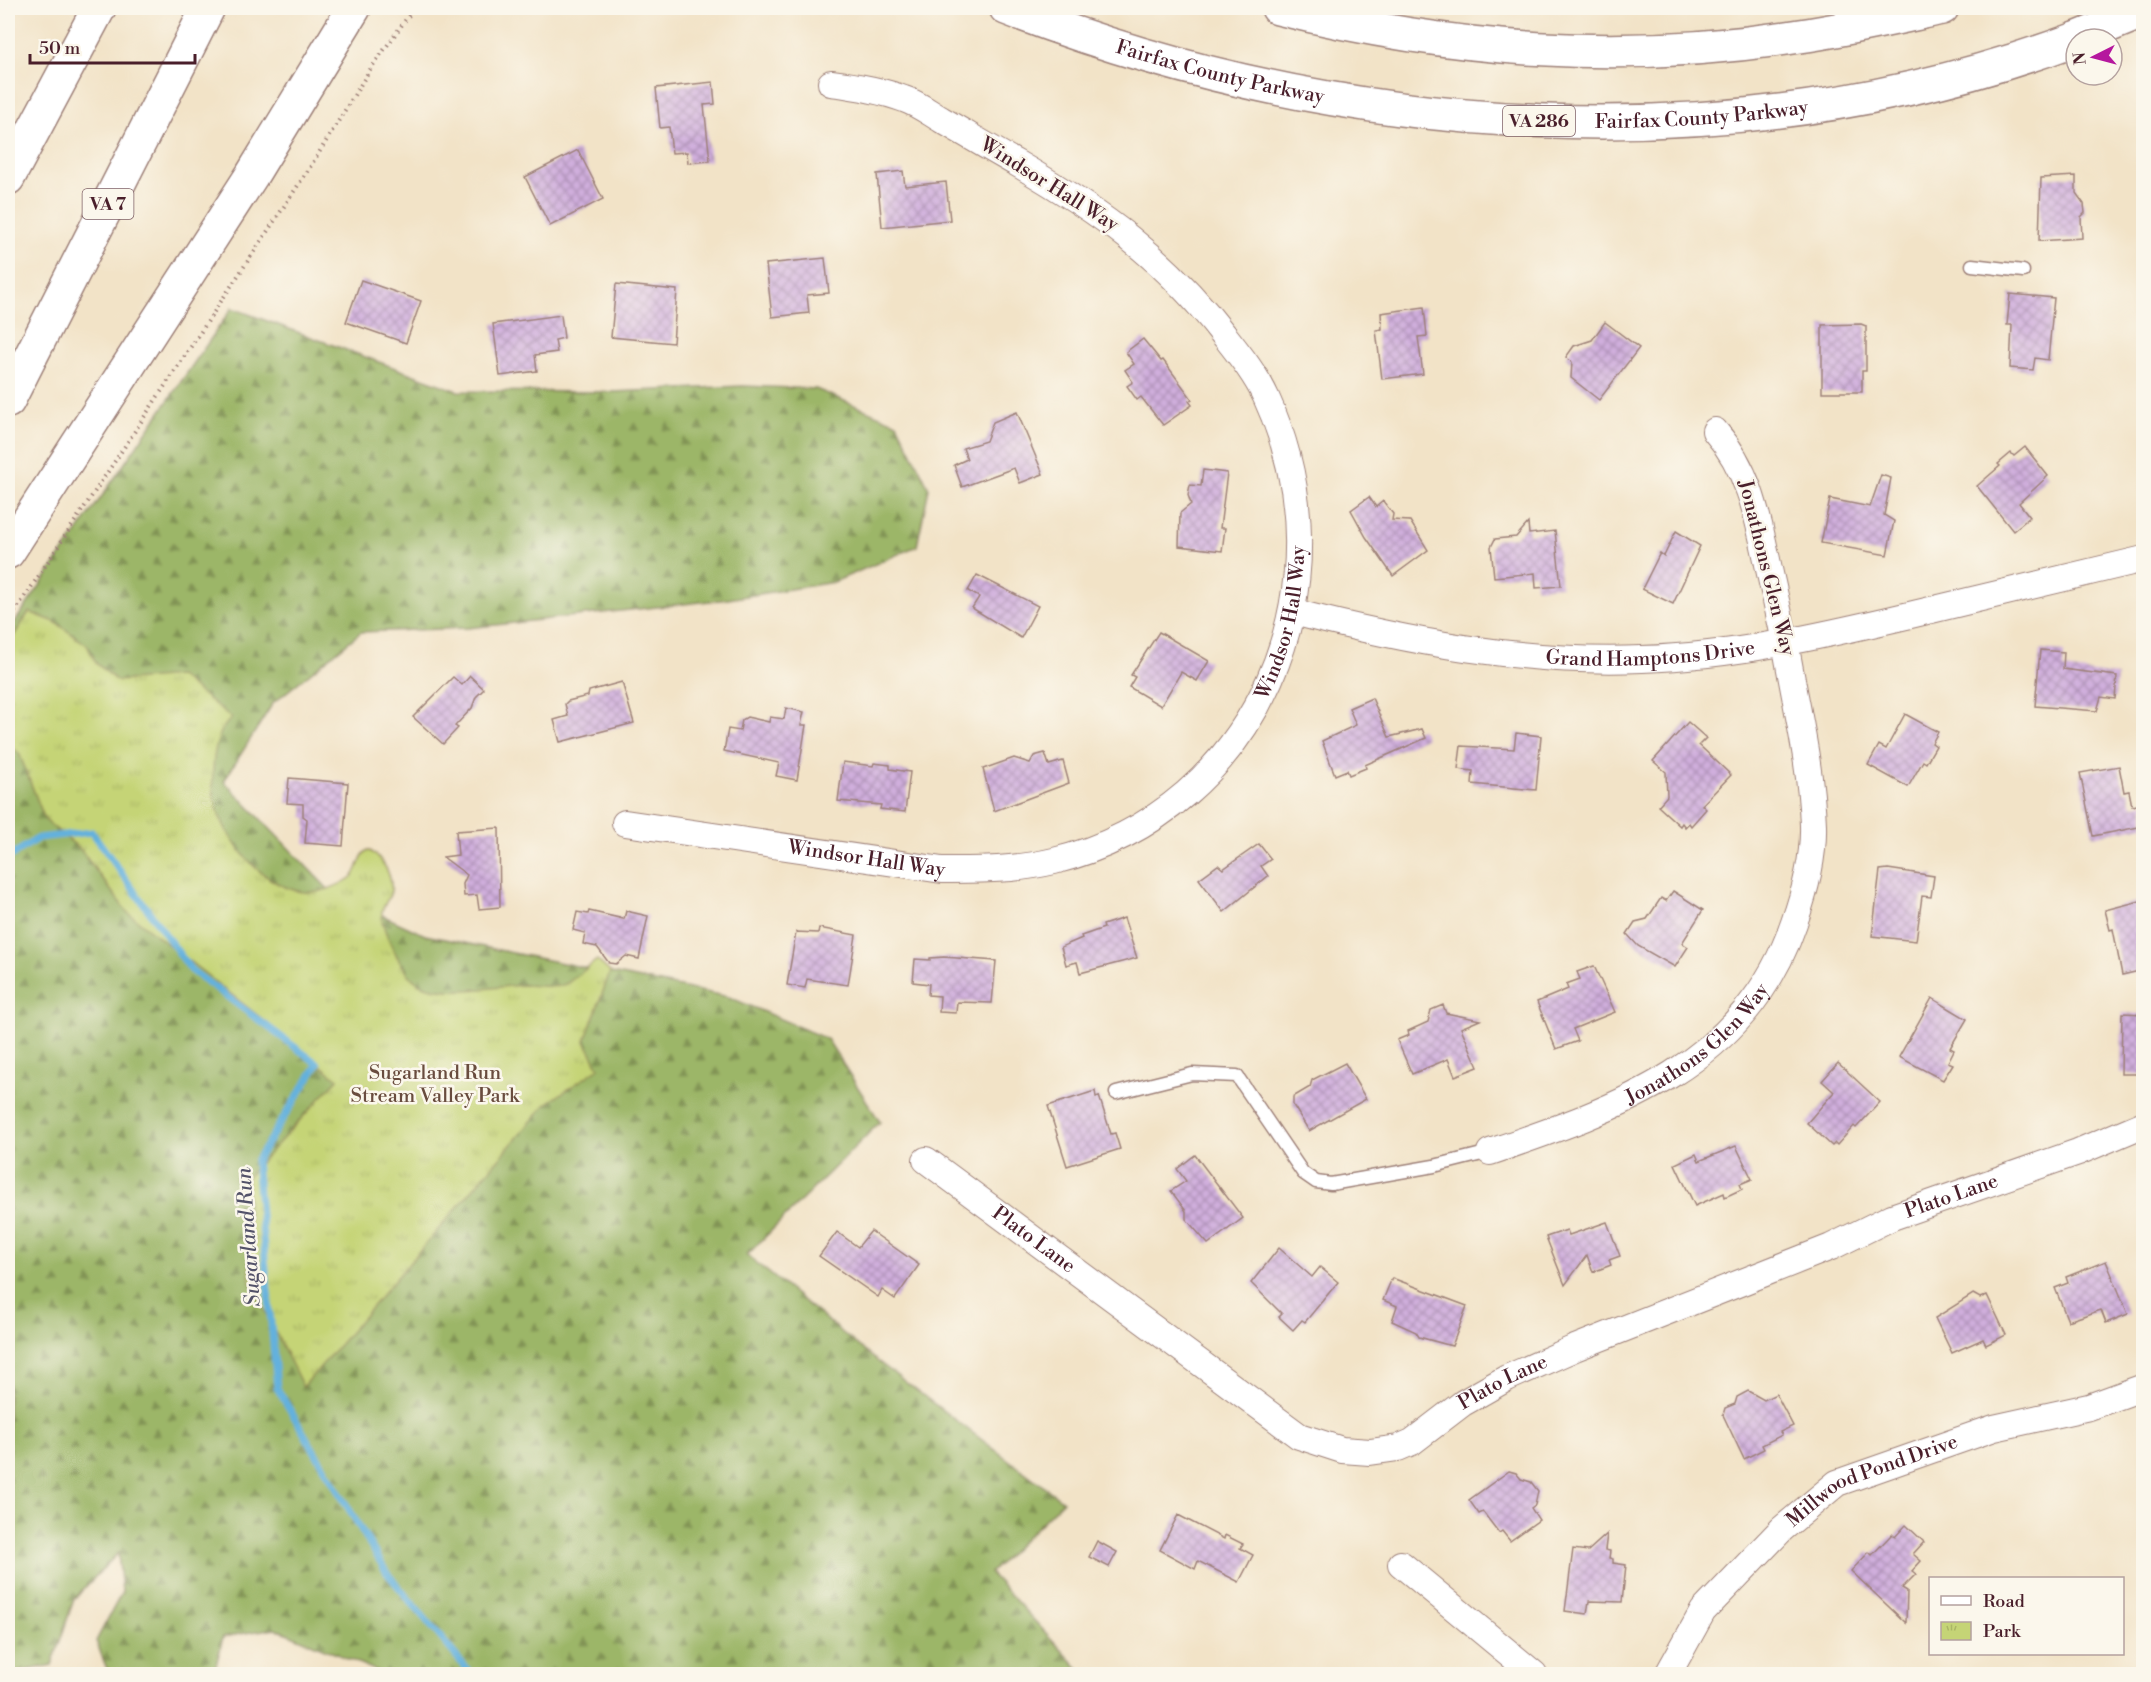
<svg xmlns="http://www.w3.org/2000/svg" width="2151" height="1682" font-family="'Libre Bodoni',serif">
<defs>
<pattern id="forest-firs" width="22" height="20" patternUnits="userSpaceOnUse" patternTransform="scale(1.5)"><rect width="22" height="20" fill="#9cb667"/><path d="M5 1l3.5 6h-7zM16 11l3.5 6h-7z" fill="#819355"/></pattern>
<pattern id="park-tufts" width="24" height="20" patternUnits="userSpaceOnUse" patternTransform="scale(1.5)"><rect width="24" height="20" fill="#c5d476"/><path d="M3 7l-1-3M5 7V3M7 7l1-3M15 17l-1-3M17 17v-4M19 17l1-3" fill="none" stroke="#abb666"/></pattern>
<pattern id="building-cross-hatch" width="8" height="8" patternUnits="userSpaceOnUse" patternTransform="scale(1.5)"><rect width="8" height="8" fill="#d0afdd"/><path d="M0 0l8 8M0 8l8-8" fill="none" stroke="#ab8eb3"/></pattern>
</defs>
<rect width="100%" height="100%" fill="#fbf7ec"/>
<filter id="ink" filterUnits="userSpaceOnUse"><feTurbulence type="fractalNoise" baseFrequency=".0167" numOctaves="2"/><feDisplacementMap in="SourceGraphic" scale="12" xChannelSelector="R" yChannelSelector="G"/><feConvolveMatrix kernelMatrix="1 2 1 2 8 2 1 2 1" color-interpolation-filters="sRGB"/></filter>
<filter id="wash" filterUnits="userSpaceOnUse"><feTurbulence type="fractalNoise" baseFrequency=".008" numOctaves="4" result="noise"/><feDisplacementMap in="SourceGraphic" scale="24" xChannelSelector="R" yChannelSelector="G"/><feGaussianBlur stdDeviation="1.35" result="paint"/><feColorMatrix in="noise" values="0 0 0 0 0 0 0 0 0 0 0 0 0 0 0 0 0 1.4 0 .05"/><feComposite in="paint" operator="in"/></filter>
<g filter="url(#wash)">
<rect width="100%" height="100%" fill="#f2e3c7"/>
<polygon fill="url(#forest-firs)" stroke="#736a49" stroke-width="1.5" points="232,308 458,391 613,392 743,386 816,389 897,423 929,488 917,546 834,582 728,599 468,628 361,632 273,703 224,781 331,892 425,935 729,997 827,1039 880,1122 747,1255 872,1357 1063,1501 990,1573 1084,1674 384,1674 275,1628 223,1637 214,1674 109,1674 96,1641 122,1592 118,1553 74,1599 52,1665 8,1674 8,632"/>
<path fill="url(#park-tufts)" stroke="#887a50" stroke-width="1.5" d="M 29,612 L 55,622 L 87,645 L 96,663 L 117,681 L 179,676 L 232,718 C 220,727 216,743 214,758 C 213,769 212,780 213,790 C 218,838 275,908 328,889 C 336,886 351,880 355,873 C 360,864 360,855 368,850 C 382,856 393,876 391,891 C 390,898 383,905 382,912 C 380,929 401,966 412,978 C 433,1000 496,986 523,985 C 535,985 548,988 560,986 C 572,983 587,967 597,960 L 610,972 L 585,1041 L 599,1068 L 546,1104 L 303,1387 L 250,1281 L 247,1177 L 338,1079 L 127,912 L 80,849 L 45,820 L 19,753 L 8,745 L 8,645 Z"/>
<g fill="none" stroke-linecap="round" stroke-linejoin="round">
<polyline stroke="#63b1dd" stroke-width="7" points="8,858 38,838 92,832 191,970 318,1064 256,1161 277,1388 387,1573 471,1674"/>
</g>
<g id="blocks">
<g fill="url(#building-cross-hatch)">
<polygon points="713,82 715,104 704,105 710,161 688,163 687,152 672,153 669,127 660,128 656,88"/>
<polygon points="578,150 603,199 550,226 525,177"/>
<polygon points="903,171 905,186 946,182 950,220 882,227 877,174"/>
<polygon points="2076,176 2076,193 2084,204 2085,213 2081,217 2082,238 2039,241 2041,178"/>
<polygon points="825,258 829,293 807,295 809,313 772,317 766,264"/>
<polygon points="361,280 421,301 406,343 346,322"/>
<polygon points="616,284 677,290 673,343 611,337"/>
<polygon points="2010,294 2054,298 2048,360 2035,358 2033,370 2010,368 2012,325 2007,325"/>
<polygon points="1424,307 1427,336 1418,337 1423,374 1382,379 1376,330 1382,329 1381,313"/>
<polygon points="561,315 564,338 555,340 557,352 535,355 537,371 500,376 493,324"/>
<polygon points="1605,322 1639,348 1599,400 1571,378 1572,362 1566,357 1574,346 1592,340"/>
<polygon points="1861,324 1866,326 1866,371 1862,371 1862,392 1822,392 1822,325"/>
<polygon points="1143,339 1161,361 1163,360 1192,399 1189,401 1192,405 1163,425 1141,397 1137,400 1127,386 1133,382 1125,370 1134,364 1126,352"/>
<polygon points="1017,412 1043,474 1020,483 1014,468 962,487 954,465 967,459 963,448 986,441 993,422"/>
<polygon points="2025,447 2048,476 2019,503 2030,517 2013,531 1977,486 2000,466 1998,464 2011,453 2014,456"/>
<polygon points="1203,470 1227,473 1220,528 1225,528 1222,551 1179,546 1180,513 1191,504 1188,495 1190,485 1201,486"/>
<polygon points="1881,475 1891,478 1884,515 1894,521 1887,555 1821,543 1830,499 1870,507"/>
<polygon points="1369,497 1376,507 1383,501 1393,514 1392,520 1410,521 1428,550 1393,576 1366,537 1351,510"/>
<polygon points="1528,523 1529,534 1555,531 1561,586 1536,588 1535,573 1494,577 1491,547 1495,539 1516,537"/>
<polygon points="1676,531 1700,546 1673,604 1642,589 1660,553 1664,556"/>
<polygon points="977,575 1038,606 1021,638 972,608 979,597 968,591"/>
<polygon points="1159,632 1209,661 1197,681 1181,672 1161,706 1129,687 1135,677 1131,675"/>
<polygon points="2040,650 2064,652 2063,669 2117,676 2115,699 2101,697 2097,711 2035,706"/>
<polygon points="470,676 484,689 476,697 472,708 455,726 458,728 443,744 413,717 453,677 462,685"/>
<polygon points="622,682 634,723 560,742 554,720 568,716 565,704 568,701 588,696 589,691"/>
<polygon points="1372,698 1389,737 1422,729 1426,738 1365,765 1366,768 1349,775 1347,770 1335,775 1322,741 1356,725 1349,708"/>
<polygon points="786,708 804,712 801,725 806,725 797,780 776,776 779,763 724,751 728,729 740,731 742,720 747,717 769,722 770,717 784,719"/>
<polygon points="1905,714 1938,732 1932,743 1936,746 1926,763 1923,761 1908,787 1868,765 1879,745 1886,749"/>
<polygon points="1688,722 1706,738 1699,745 1731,775 1702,805 1706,809 1691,826 1689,823 1685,827 1682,823 1680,826 1658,806 1667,796 1666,772 1653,761"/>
<polygon points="1516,733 1541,736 1536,790 1472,784 1473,771 1458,769 1461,746 1514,749"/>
<polygon points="1045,753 1049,765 1063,761 1069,783 994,811 983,769 1014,758 1030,763 1034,756"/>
<polygon points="843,762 873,766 874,763 890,765 890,769 910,772 905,812 880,809 881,805 838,801"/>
<polygon points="2119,766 2124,792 2129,791 2132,806 2144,803 2144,826 2093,836 2080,773"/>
<polygon points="289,778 348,783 343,846 305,843 307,819 303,816 303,804 287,803"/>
<polygon points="499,828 500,907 479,909 477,895 464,896 463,884 467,875 443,857 458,855 456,831"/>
<polygon points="1259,844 1271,859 1261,866 1268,876 1224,912 1199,879 1218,865 1223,869"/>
<polygon points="1888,869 1934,876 1931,897 1922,896 1916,941 1872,936 1880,870"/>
<polygon points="1673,891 1703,910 1682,943 1688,947 1675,967 1638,946 1627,934 1635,922 1647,919 1661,898 1666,901"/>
<polygon points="2144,900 2144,970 2122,975 2113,929 2110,930 2105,910"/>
<polygon points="589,911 624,919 626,911 648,916 639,959 626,956 616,964 609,963 597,947 583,944 585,933 573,930 577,912 588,914"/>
<polygon points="1124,918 1137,958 1080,973 1077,962 1066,965 1061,947 1082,938 1081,936 1104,928 1103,925"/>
<polygon points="819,928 856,935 848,985 807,979 805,988 787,985 796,932 818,933"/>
<polygon points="944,957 996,961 992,1003 957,1002 956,1013 939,1012 940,996 928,995 929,984 913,982 915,959 930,960 930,958"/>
<polygon points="1594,966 1615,1012 1573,1029 1578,1041 1556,1049 1537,1002 1568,989 1566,984 1580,979 1577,972"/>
<polygon points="1932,998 1967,1019 1950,1048 1954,1050 1948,1062 1953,1064 1943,1080 1899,1057"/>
<polygon points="1443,1005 1446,1013 1480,1020 1461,1028 1478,1067 1455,1076 1448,1059 1412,1074 1397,1040 1409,1035 1408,1031 1428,1022 1431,1010"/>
<polygon points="2122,1013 2144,1014 2144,1074 2121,1074"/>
<polygon points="1345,1063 1366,1099 1309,1131 1293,1105 1293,1097 1310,1087 1312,1080"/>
<polygon points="1838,1063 1880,1102 1856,1128 1854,1126 1837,1145 1835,1143 1832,1146 1807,1123 1834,1092 1822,1081"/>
<polygon points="1095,1091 1096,1097 1099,1096 1111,1134 1115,1133 1120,1149 1067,1166 1048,1106"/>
<polygon points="1736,1146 1752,1179 1740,1184 1742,1189 1725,1197 1724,1193 1695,1206 1675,1164 1696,1154 1699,1161"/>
<polygon points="1195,1155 1243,1218 1208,1244 1186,1219 1186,1211 1171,1191 1186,1181 1177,1169"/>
<polygon points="1607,1222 1620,1256 1609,1260 1611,1265 1593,1272 1587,1255 1565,1285 1546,1237 1567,1230 1569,1235"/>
<polygon points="871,1231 919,1265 895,1299 882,1290 878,1297 819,1256 837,1232 858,1247"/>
<polygon points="1279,1248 1312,1277 1320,1267 1338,1282 1305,1322 1302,1320 1293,1330 1279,1317 1282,1314 1251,1283"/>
<polygon points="2106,1261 2128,1314 2106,1323 2101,1310 2068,1321 2055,1288 2068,1283 2066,1277"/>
<polygon points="1392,1278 1467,1306 1452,1346 1419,1337 1416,1332 1392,1321 1397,1306 1383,1300"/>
<polygon points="1973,1294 1980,1298 1987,1295 2006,1335 1986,1345 1983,1339 1952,1353 1935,1318"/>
<polygon points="1748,1391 1764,1400 1776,1394 1793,1426 1780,1432 1782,1435 1762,1445 1764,1449 1744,1459 1723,1415 1725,1408 1735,1404 1737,1397"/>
<polygon points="1509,1471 1516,1473 1521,1479 1531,1482 1538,1491 1535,1505 1531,1508 1539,1520 1510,1541 1502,1531 1499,1533 1483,1512 1479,1514 1469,1500"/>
<polygon points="1178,1515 1224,1539 1225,1535 1243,1544 1240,1548 1253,1555 1239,1582 1198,1561 1195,1569 1160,1550"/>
<polygon points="1906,1525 1924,1542 1913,1554 1921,1561 1912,1571 1916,1574 1902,1588 1907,1591 1906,1623 1851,1571 1869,1552 1872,1555 1892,1534 1895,1537"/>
<polygon points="1607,1534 1605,1550 1610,1551 1609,1558 1613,1559 1613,1563 1626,1565 1622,1602 1589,1601 1587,1614 1565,1611 1573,1549 1588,1551"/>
<polygon points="1097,1541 1117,1552 1109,1567 1089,1557"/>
</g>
</g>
</g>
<g filter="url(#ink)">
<use href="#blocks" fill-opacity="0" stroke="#9e8179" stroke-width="1.5"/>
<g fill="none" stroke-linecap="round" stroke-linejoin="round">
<defs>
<g id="service">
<polyline points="1972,265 2023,271"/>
<polyline points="1116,1093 1192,1074 1237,1076 1303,1173 1316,1182 1331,1184 1434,1166 1490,1152"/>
</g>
<g id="minor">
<path id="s1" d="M 1293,612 C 1406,641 1525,664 1642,659 C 1734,656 1821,636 1910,615 C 1988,596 2066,577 2144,559"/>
<path id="s2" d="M 625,823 L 942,870 C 979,870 1017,870 1054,861 C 1260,810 1352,584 1266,397 C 1256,375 1239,354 1224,335 C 1164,257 1102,213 1018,164 C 993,150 968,135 942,120 C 930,113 917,103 904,99 C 880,90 856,86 831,83"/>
<path id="s3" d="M 1490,1152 C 1619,1108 1746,1064 1794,923 C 1805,892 1814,858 1813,825 C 1811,767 1797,710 1787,653 C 1782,625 1775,597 1769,569 C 1758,518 1750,471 1715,431"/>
<path id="s4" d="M 926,1160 L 1299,1436 L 1342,1450 L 1370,1452 L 1398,1448 L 1412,1442 L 1463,1403 L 1507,1378 L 1575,1348 L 1831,1247 L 1892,1217 L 2078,1152 L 2144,1124"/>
<polyline points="1401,1564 1534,1674"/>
<path id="s5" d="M 1668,1674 L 1703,1611 L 1782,1529 L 1837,1483 L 1994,1428 L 2089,1407 L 2144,1387"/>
</g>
<g id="trunk">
<path id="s6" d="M 1006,8 C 1345,139 1732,167 2076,39"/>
<path d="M 1278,8 C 1452,51 1622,64 1800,36 C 1848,29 1895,18 1942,8"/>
<polyline points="2076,39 2144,11"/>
<polyline points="8,178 99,8"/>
<polyline points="8,401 208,8"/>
<polyline points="8,552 252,175 354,8"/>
</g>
</defs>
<use href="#service" stroke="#9e8179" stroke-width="15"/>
<use href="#minor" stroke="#9e8179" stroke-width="28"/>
<use href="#trunk" stroke="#9e8179" stroke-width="36"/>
<polyline stroke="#9e8179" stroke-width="4" stroke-dasharray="1.5 4.5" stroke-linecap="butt" points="8,622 309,169 369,71 414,8"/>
<use href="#service" stroke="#fff" stroke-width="12"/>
<use href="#minor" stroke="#fff" stroke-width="26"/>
<use href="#trunk" stroke="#fff" stroke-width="33"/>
</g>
</g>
<g text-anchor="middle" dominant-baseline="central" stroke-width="5" stroke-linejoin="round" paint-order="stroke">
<g fill="#fbf7ec" stroke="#7f6065" stroke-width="1.5">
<rect x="1503" y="106" width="72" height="30" rx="4.5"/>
<rect x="82.5" y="189" width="51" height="30" rx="4.5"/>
</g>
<g font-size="18" font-weight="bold" fill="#4a1f2b">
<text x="1539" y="121">VA 286</text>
<text x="108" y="204">VA 7</text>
</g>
<g font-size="20" fill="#4a1f2b" stroke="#fbf7ec">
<text stroke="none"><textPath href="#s6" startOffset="224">Fairfax County Parkway</textPath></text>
<text stroke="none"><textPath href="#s6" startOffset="710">Fairfax County Parkway</textPath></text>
<text transform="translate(1049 185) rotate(32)">Windsor Hall Way</text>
<text transform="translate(1766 568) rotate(76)">Jonathons Glen Way</text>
<text stroke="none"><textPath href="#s2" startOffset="784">Windsor Hall Way</textPath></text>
<text stroke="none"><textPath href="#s1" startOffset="362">Grand Hamptons Drive</textPath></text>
<text stroke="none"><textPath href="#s2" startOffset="244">Windsor Hall Way</textPath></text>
<text stroke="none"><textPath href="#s3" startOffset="237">Jonathons Glen Way</textPath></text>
<text stroke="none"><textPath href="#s4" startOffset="1176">Plato Lane</textPath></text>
<text stroke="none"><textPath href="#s4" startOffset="134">Plato Lane</textPath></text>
<text stroke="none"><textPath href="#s4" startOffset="690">Plato Lane</textPath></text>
<text stroke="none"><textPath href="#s5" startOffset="290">Millwood Pond Drive</textPath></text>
</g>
<g font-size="20" fill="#694c3e" stroke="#fbf7ec">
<text x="435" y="1073">Sugarland Run<tspan x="435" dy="23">Stream Valley Park</tspan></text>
</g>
<g font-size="21" font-style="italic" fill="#535269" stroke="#fbf7ec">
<text transform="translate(249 1237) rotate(-94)">Sugarland Run</text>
</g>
</g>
<rect width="2151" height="1682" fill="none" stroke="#fbf7ec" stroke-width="30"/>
<rect x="1929" y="1577" width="195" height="78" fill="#fbf7ec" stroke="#b4a19f" stroke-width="1.5"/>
<rect x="1941" y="1596" width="30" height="9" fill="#ffffff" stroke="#b4a19f" stroke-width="1.5"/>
<text x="1983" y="1607" font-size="18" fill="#4a1f2b">Road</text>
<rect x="1941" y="1622" width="30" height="18" fill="url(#park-tufts)" stroke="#b4a19f" stroke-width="1.5"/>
<text x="1983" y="1637" font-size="18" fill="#4a1f2b">Park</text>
<g transform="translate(2094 57) rotate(264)"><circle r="28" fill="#fbf7ec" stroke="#b4a19f" stroke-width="1.5"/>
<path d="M0-4.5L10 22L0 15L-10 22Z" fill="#b5179e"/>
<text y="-9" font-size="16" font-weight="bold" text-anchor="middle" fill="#4a1f2b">N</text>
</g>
<path d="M30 54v9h165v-9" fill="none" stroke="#4a1f2b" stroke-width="3"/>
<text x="39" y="54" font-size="18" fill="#4a1f2b" stroke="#fbf7ec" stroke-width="4.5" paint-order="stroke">50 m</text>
</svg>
